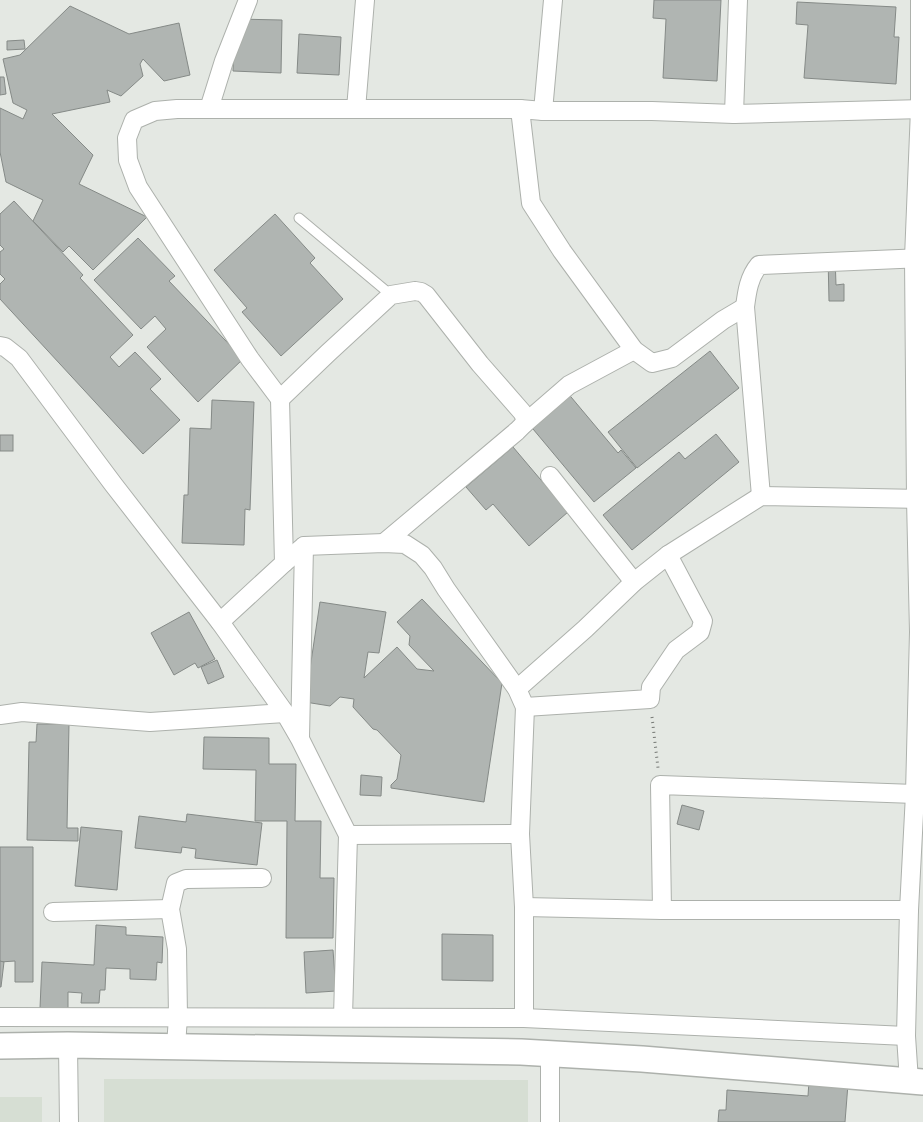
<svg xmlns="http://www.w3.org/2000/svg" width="923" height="1122" font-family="Poppins,sans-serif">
<rect width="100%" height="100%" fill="#e4e8e3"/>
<g fill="#d6ded3">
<polygon points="104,1079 528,1080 528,1122 104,1122"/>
<rect x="0" y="1097" width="42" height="25"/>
</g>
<g fill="#b0b5b2" stroke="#858a87">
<polygon points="654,0 721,0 717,81 663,78 666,19 653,18"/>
<polygon points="797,2 896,7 894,37 899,37 896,84 804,78 808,25 796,24"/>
<polygon points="70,6 129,34 179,23 190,75 164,81 143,59 140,64 143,76 121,96 107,90 110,102 52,114 93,155 79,184 147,217 93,270 69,246 63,252 33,221 43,200 6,182 0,152 0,108 23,119 27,110 13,103 3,59 20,55"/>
<polygon points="235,19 282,20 281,73 233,71"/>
<polygon points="299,34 341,37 339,75 297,73"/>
<polygon points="24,40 25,49 7,50 7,41"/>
<polygon points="0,77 4,77 6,94 0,95"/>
<polygon points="14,201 83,275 80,278 133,335 110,357 119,367 135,352 161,379 150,389 180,420 143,454 0,299 0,284 5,279 0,274 0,252 4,249 0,245 0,214"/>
<polygon points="275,214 315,258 310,263 343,299 281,356 242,312 247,308 214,270"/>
<polygon points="138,238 175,276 169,281 243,359 198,402 147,347 166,329 155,316 141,329 94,280"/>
<polygon points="828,256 835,256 836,285 844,284 844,301 829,301"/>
<polygon points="710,351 739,388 637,468 608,432"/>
<polygon points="566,391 618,453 621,450 636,468 594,502 528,423"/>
<polygon points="212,400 254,402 250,510 245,509 244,545 182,543 184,495 188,495 190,428 211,429"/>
<polygon points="716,434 739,462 632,550 603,515 679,452 685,459"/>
<rect x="0" y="435" width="13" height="16"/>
<polygon points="513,447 568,512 529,546 493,504 486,510 466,487"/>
<polygon points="422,599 502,683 484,802 391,788 391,785 397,779 401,755 377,730 373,729 353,707 354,699 340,697 330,706 305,702 320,602 386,612 379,653 368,652 364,678 397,647 417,669 434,671 409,645 410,636 397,622"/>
<polygon points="189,612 215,659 198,668 195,663 174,675 151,633"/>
<polygon points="217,660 224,677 208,684 201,667"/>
<polygon points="37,724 69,724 67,828 78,828 78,841 27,840 29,742 36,742"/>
<polygon points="204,737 269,738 269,764 296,764 295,821 321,821 320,878 334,878 333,938 286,938 287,821 255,821 256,770 203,769"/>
<polygon points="361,775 382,777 381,796 360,795"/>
<polygon points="682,805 704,811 699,830 677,824"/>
<polygon points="187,814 262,823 257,865 195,858 196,849 182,847 181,853 135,848 139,816 186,822"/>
<polygon points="81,827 122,831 117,890 75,886"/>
<polygon points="0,847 33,847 33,982 15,982 15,961 0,962"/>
<polygon points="96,925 126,927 126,935 163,937 162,963 157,962 156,980 130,979 130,969 106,968 105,990 100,990 99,1003 81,1003 82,993 68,992 68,1010 40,1008 42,962 94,965"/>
<polygon points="442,934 493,935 493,981 442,980"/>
<polygon points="333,950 336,991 306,993 304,952"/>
<polygon points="0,961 4,962 1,987 0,987"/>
<polygon points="809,1081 848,1084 845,1122 718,1122 719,1110 726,1110 727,1090 808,1096"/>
</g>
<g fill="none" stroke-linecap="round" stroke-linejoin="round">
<defs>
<polyline id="service" points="299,218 391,295"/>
<g id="minor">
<polyline points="209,109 224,61 248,0"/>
<polyline points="356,109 365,0"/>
<polyline points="520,109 531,203 562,251 634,350 652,363 672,358 723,320 745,307"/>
<polyline points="543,111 553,0"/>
<polyline points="734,114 738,0"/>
<polyline points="0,346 5,347 19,358 113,484 220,622 285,713 300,739 348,835 343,1017"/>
<polyline points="280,399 328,353 391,295 415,291 421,292 426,295 480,364 522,412 525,417 524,424 517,431 384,543"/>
<polyline points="524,424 569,385 634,350"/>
<polyline points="550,476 634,582"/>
<path d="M 761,496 L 745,307 C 747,291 749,277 759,265 L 923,258"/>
<polyline points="284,563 304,546 384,543 405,544 422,555 433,568 446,589 517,689 525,707 520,834 524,907 524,1018"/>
<polyline points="220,622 284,563 280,399 250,359 138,187 128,160 127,138 134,120 155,111 177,109 520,109 543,111 652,111 734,114 923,109"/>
<polyline points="517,689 585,629 634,582 668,555 761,496 923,499"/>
<polyline points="525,707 650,699 651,687 676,650 700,632 703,621 668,555"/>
<polyline points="0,715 22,712 150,722 285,713"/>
<polyline points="300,738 304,546"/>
<polyline points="348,835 520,834"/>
<polyline points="524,907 662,910 909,910"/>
<polyline points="662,910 660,785 915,794"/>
<polyline points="53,912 170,909"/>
<polyline points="0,1017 524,1018 906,1036"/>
<polyline points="68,1045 69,1122"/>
<polyline points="176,1046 178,1017 177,949 170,909 176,883 186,879 262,878"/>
<polyline points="550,1053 550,1122"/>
<polyline points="909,1081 906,1036 909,910 915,794 919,632 916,499 914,258 920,109 920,0"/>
</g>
<polyline id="secondary" points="0,1046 68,1045 521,1052 642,1059 923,1082"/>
</defs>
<use href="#service" stroke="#adb1ac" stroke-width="11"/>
<use href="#minor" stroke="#adb1ac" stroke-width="20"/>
<use href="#secondary" stroke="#adb1ac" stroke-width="28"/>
<polyline stroke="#767975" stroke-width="3" stroke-dasharray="1 4" stroke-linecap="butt" points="652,717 658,768"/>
<use href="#service" stroke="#fff" stroke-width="9"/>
<use href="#minor" stroke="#fff" stroke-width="18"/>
<use href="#secondary" stroke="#fff" stroke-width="25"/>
</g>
</svg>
